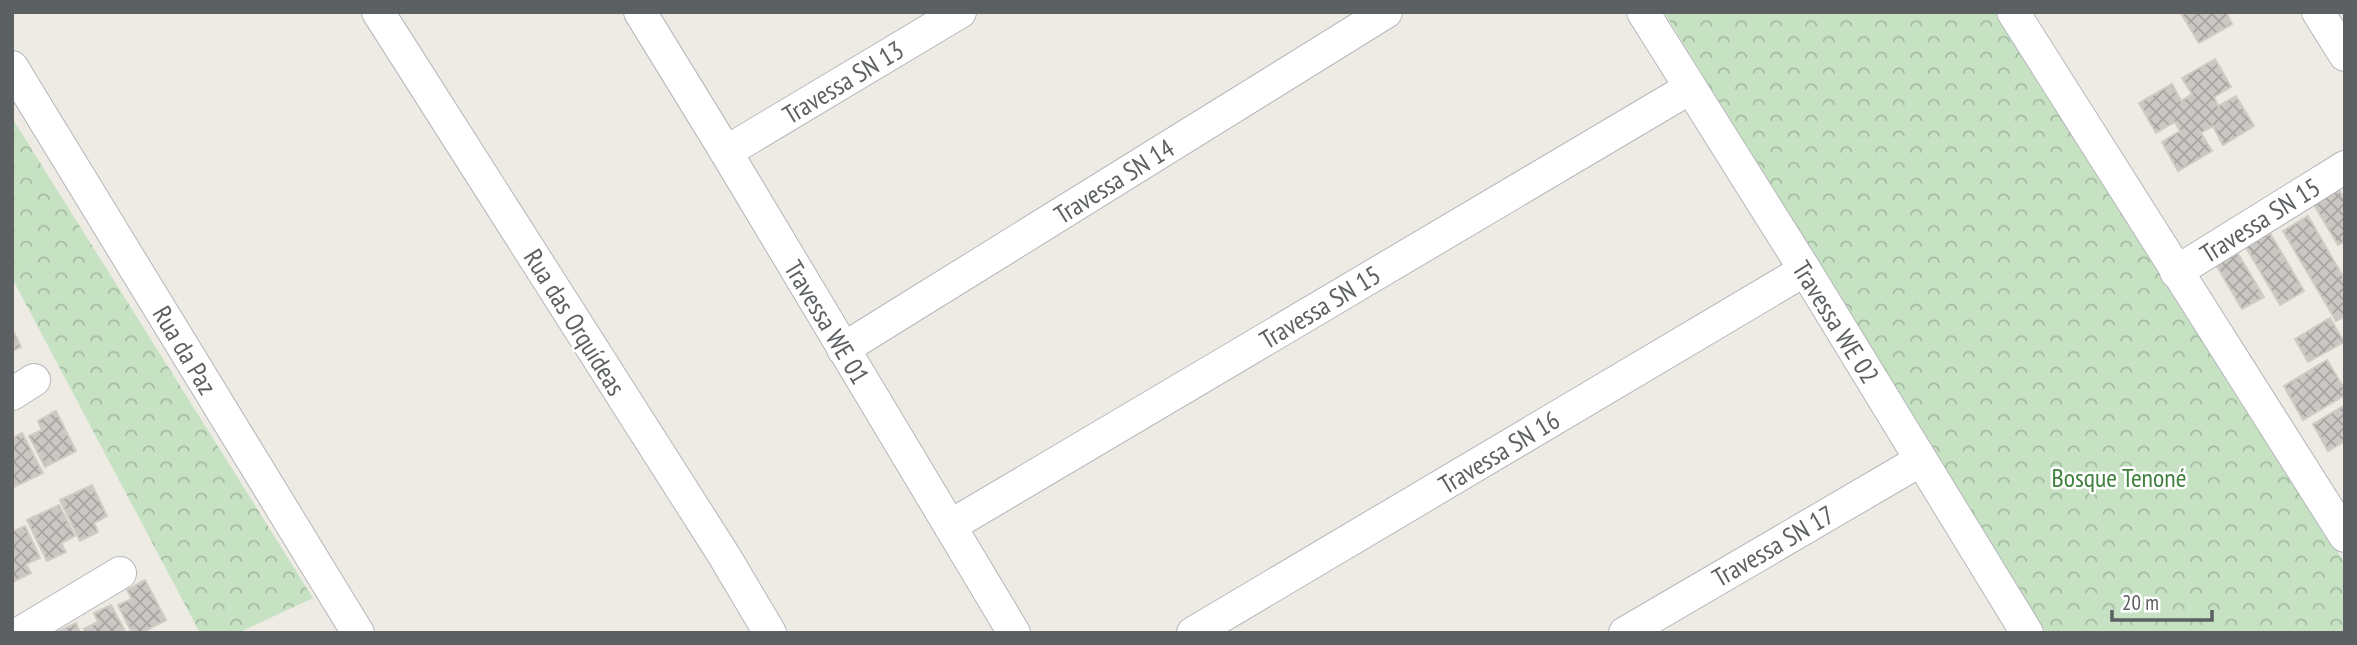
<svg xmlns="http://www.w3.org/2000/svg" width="2357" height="645" font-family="'PT Sans Narrow',sans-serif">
<defs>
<pattern id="forest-crowns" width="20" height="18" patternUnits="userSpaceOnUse" patternTransform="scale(1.75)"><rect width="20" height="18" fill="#c6e2c3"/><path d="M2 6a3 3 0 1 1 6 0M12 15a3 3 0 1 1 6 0" fill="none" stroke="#a4bba2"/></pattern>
<pattern id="building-cross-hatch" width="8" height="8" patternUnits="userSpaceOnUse" patternTransform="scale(1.75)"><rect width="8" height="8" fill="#cbc7c3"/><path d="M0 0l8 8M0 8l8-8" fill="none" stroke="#a8a5a2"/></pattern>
</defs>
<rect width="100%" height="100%" fill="#edebe4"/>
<g fill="url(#forest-crowns)">
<polygon points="1664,12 2004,12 2345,564 2345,633 2043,633"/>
<polygon points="12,119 12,118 313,598 238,633 200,633 12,278"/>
</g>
<g fill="url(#building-cross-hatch)" stroke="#d1ccc3" stroke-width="2">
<polygon points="2186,12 2226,12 2232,24 2199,43 2182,15"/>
<polygon points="2215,59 2231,87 2214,97 2218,106 2236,96 2254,126 2223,145 2213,126 2201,133 2212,151 2178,171 2162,142 2180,131 2175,122 2156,133 2139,103 2172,84 2181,101 2192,94 2182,78"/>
<polygon points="2333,180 2345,200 2345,241 2338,245 2308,195"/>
<polygon points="2308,216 2345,280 2345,316 2336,321 2283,231"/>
<polygon points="2264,223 2304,291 2280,305 2240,237"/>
<polygon points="2232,244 2264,297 2242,309 2211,256"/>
<polygon points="2330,318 2344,342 2308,362 2295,339"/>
<polygon points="12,329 21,347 12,351"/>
<polygon points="2327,360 2345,390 2345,395 2303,420 2284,386"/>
<polygon points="2345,405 2345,441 2328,451 2313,424"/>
<polygon points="56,411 76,451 45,467 29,436 42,430 38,421"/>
<polygon points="22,433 43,473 12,488 12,438"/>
<polygon points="92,485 107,516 94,523 98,532 80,541 60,500"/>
<polygon points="59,505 75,536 61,543 66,552 47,561 27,520"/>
<polygon points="25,526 40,558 26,564 31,573 13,582 12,532"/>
<polygon points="145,580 166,620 141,633 132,633 118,605 132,599 127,590"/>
<polygon points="111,605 126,633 86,633 84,629 98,622 94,613"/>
<polygon points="76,623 80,633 58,633 57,632"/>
</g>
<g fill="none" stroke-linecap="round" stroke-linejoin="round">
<defs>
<g id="minor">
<polyline points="378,12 725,557 770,633"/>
<polyline points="640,12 726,152 1014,633"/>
<polyline points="1643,12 1805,270 2027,633"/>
<polyline points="2013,12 2345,536"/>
<polyline points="2318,12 2345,55"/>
<polyline points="12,67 358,633"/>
<polyline points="726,152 960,12"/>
<polyline points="2176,272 2345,167"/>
<polyline points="843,349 1386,12"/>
<polyline points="12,394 34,380"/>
<polyline points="950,526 1690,88"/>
<polyline points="20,633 120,573"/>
<polyline points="1193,633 1805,270"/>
<polyline points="1625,633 1921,460"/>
</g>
</defs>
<use href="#minor" stroke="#b5b7ba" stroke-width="34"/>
<use href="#minor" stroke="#fff" stroke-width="32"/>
</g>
<g text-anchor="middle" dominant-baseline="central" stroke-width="5" stroke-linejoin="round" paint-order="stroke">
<g font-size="26" fill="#5c6063" stroke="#fff">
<text transform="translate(843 82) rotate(-31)">Travessa SN 13</text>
<text transform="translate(1114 181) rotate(-32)">Travessa SN 14</text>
<text transform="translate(2260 220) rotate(-32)">Travessa SN 15</text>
<text transform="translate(1320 307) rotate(-31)">Travessa SN 15</text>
<text transform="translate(575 322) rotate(58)">Rua das Orquídeas</text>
<text transform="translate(827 322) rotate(59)">Travessa WE 01</text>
<text transform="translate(1836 322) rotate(58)">Travessa WE 02</text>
<text transform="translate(185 350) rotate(59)">Rua da Paz</text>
<text transform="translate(1499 452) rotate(-31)">Travessa SN 16</text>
<text transform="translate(1773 546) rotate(-30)">Travessa SN 17</text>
</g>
<g font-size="26" fill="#40813e" stroke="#fff">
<text x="2119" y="477">Bosque Tenoné</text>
</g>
</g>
<rect width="2357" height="645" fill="none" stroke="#5c6063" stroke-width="28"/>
<path d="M2112 610v10h100v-10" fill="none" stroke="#5c6063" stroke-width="3.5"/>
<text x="2122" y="610" font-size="21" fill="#5c6063" stroke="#ffffff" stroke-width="5" paint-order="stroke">20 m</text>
</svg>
